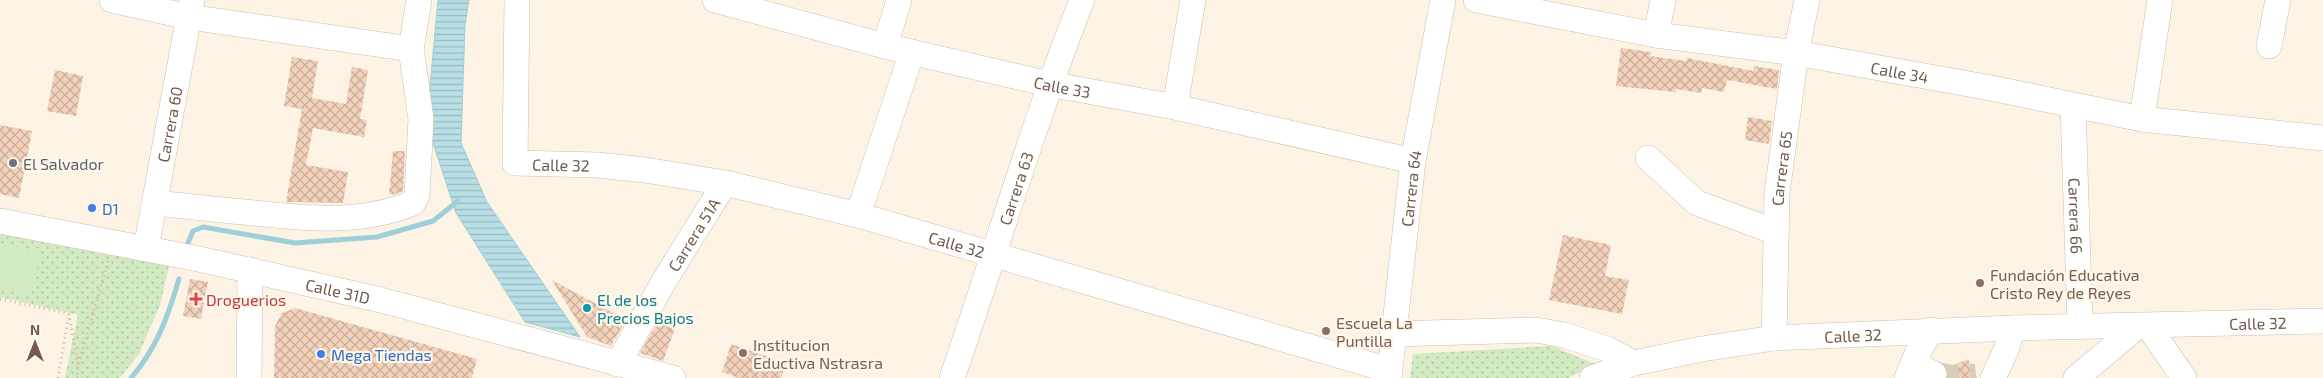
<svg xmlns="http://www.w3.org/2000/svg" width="2323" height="378" font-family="'Exo 2',sans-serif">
<defs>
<pattern id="park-dots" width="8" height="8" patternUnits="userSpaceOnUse" patternTransform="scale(1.25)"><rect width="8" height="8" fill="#d2eac2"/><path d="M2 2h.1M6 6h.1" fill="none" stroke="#afc1a0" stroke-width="1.8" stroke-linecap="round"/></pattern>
<pattern id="water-rules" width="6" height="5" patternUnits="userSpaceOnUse" patternTransform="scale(1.25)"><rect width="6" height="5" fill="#b8dfe6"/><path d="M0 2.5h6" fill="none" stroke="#9ab8bc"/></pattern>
<pattern id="building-cross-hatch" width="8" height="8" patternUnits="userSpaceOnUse" patternTransform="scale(1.25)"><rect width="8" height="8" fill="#f2d2bb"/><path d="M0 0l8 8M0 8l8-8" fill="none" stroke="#c9ad9a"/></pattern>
</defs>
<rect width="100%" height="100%" fill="#fcf3e4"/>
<g fill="url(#park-dots)">
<polygon points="0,230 170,262 160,305 139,354 120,378 65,378 78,315 0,297"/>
<polygon points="1552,346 1595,364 1569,378 1410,378 1413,354"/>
</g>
<polygon fill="#d2eac2" points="0,243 41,252 31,295 0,288"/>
<polygon fill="url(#water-rules)" stroke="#9ecfd8" points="438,0 469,0 465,25 461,143 487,202 580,337 525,322 456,213 433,143 427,118"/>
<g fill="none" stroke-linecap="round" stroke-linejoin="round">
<g stroke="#9ecfd8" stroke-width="5">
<polyline points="188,243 193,231 203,227 295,243 377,237 433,221 458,201"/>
<path d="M 131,378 C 157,348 168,316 179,279"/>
</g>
</g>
<g fill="url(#building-cross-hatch)">
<polygon points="1621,48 1651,52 1650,56 1686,61 1687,58 1753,71 1754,66 1779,70 1777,89 1727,80 1724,92 1702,88 1701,93 1676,89 1676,92 1616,86"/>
<polygon points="292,57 318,61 312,98 346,104 352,67 368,70 360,119 367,120 364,137 313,128 306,165 348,172 343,203 286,202 302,109 284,106"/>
<polygon points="55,70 83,76 76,116 47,111"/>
<polygon points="1748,117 1772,121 1769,144 1745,140"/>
<polygon points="0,125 32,131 19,198 0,194"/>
<polygon points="393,151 405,151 403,191 393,195 389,194"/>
<polygon points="1563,235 1611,245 1605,276 1629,280 1622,314 1549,300"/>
<polygon points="190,279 208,282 201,319 183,316"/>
<polygon points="552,280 626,320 611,346 587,337"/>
<polygon points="295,308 477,359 472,378 274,378 275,326 282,313"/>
<polygon points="657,323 675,329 663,361 640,353"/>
<polygon points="731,344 786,363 781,378 739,378 722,372"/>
<polygon points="1968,359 1977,378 1947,378 1947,368"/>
</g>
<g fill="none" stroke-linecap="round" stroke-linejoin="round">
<polyline stroke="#daccbd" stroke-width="25" stroke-dasharray="25 12" stroke-linecap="butt" points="1934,374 1955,378 1976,376"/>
<defs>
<g id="minor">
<polyline points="112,0 189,17 411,49"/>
<path id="s1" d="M 517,0 L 515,163 L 597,165 L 645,170 L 725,183 L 858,215 L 1389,370"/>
<path id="s2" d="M 715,0 L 885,46 L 1049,84 L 1175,107 L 1413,161"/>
<path id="s3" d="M 1476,0 L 1656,35 L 1796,53 L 1991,88 L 2142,119 L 2323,138"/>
<polyline points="1656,35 1663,0"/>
<polyline points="885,46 899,0"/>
<polyline points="2269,46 2278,0"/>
<path id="s4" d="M 2073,106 L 2080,325"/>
<polyline points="1175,107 1193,0"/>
<polyline points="2142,119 2160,0"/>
<polyline points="1648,158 1697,203 1776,232"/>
<path d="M 154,203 C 187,206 220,210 254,213 C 307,219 362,224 413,203 L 417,195 L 421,119 L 411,49 L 419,0"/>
<polyline points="858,215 912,52"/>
<path id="s5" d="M 0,221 L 199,259 L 381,300 L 673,378"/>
<path id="s6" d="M 146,248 L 192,0"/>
<polyline points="2148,326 2184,378"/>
<polyline points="1392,334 1536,330 1564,335 1607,349 1634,363"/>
<path id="s7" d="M 1774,338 L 1777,193 L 1796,53 L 1807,0"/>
<polyline points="1917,354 1920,367 1934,374"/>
<path id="s8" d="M 618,364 L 664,281 L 725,183"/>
<polyline points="249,378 250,270"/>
<path id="s9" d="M 952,378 C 996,252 1033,124 1082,0"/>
<path id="s10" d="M 1389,378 L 1413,161 L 1443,0"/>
<path id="s11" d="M 1592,378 L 1634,363 L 1702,349 L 1774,338 L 2013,328 L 2323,321"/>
<polyline points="1907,378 1917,354 1931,330"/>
<polyline points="1993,378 2006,350 2013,328"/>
<polyline points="2076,378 2138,326"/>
</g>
</defs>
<use href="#minor" stroke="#d0bdad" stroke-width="26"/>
<g stroke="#d7b59e" stroke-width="3" stroke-dasharray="1 4" stroke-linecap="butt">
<polyline points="0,299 69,314"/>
<polyline points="79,363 108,261"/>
<polyline points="58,378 69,314 78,366 77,378"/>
</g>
<use href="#minor" stroke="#fff" stroke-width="25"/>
</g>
<circle fill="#6b7280" stroke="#fff7ea" stroke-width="2" cx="13" cy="163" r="5"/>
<g fill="#3f7fe0" stroke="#fff7ea" stroke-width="2">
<circle cx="92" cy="208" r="5"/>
<circle cx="321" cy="354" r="5"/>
</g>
<g fill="#8d6e63" stroke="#fff7ea" stroke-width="2">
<circle cx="1980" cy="283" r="5"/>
<circle cx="1326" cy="331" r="5"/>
<circle cx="743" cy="353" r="5"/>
</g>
<path fill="#e0444e" stroke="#fff7ea" stroke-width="2" d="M193.5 291.5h5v5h5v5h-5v5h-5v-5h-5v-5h5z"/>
<circle fill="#0f9aa8" stroke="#fff7ea" stroke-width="2" cx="587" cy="308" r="5"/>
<g text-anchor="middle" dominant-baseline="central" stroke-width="4.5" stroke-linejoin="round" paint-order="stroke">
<g font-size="16" fill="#755949" stroke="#fff7ea">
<text stroke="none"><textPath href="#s3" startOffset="430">Calle 34</textPath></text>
<text stroke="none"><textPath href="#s2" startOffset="358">Calle 33</textPath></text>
<text stroke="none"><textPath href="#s6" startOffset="126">Carrera 60</textPath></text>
<text stroke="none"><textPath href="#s1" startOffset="209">Calle 32</textPath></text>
<text stroke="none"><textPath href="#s7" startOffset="170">Carrera 65</textPath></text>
<text stroke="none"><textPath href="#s10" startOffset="191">Carrera 64</textPath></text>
<text stroke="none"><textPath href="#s9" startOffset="200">Carrera 63</textPath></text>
<text stroke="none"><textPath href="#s4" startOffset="110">Carrera 66</textPath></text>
<text stroke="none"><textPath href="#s8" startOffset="150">Carrera 51A</textPath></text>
<text stroke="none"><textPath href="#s1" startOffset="614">Calle 32</textPath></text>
<text stroke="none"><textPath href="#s5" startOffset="345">Calle 31D</textPath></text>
<text stroke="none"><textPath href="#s11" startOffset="671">Calle 32</textPath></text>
<text stroke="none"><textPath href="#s11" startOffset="266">Calle 32</textPath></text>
</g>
<g font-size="16" fill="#5b616d" stroke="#fff7ea" text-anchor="start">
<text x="23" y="163">El Salvador</text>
</g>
<g font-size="16" fill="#366cbe" stroke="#fff7ea" text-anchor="start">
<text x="102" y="208">D1</text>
<text x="331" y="354">Mega Tiendas</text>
</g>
<g font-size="16" fill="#785e54" stroke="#fff7ea" text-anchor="start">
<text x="1990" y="274">Fundación Educativa<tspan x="1990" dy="18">Cristo Rey de Reyes</tspan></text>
<text x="1336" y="322">Escuela La<tspan x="1336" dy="18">Puntilla</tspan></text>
<text x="753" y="344">Institucion<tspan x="753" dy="18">Eductiva Nstrasra</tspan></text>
</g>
<g font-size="16" fill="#be3a42" stroke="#fff7ea" text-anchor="start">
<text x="206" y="299">Droguerios</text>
</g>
<g font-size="16" fill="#0d838f" stroke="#fff7ea" text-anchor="start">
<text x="597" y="299">El de los<tspan x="597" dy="18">Precios Bajos</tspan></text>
</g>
</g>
<g transform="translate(35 343)" stroke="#fff7ea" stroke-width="4" paint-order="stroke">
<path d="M0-4L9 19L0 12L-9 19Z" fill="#755949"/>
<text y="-8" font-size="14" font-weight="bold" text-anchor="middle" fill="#755949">N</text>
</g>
</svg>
